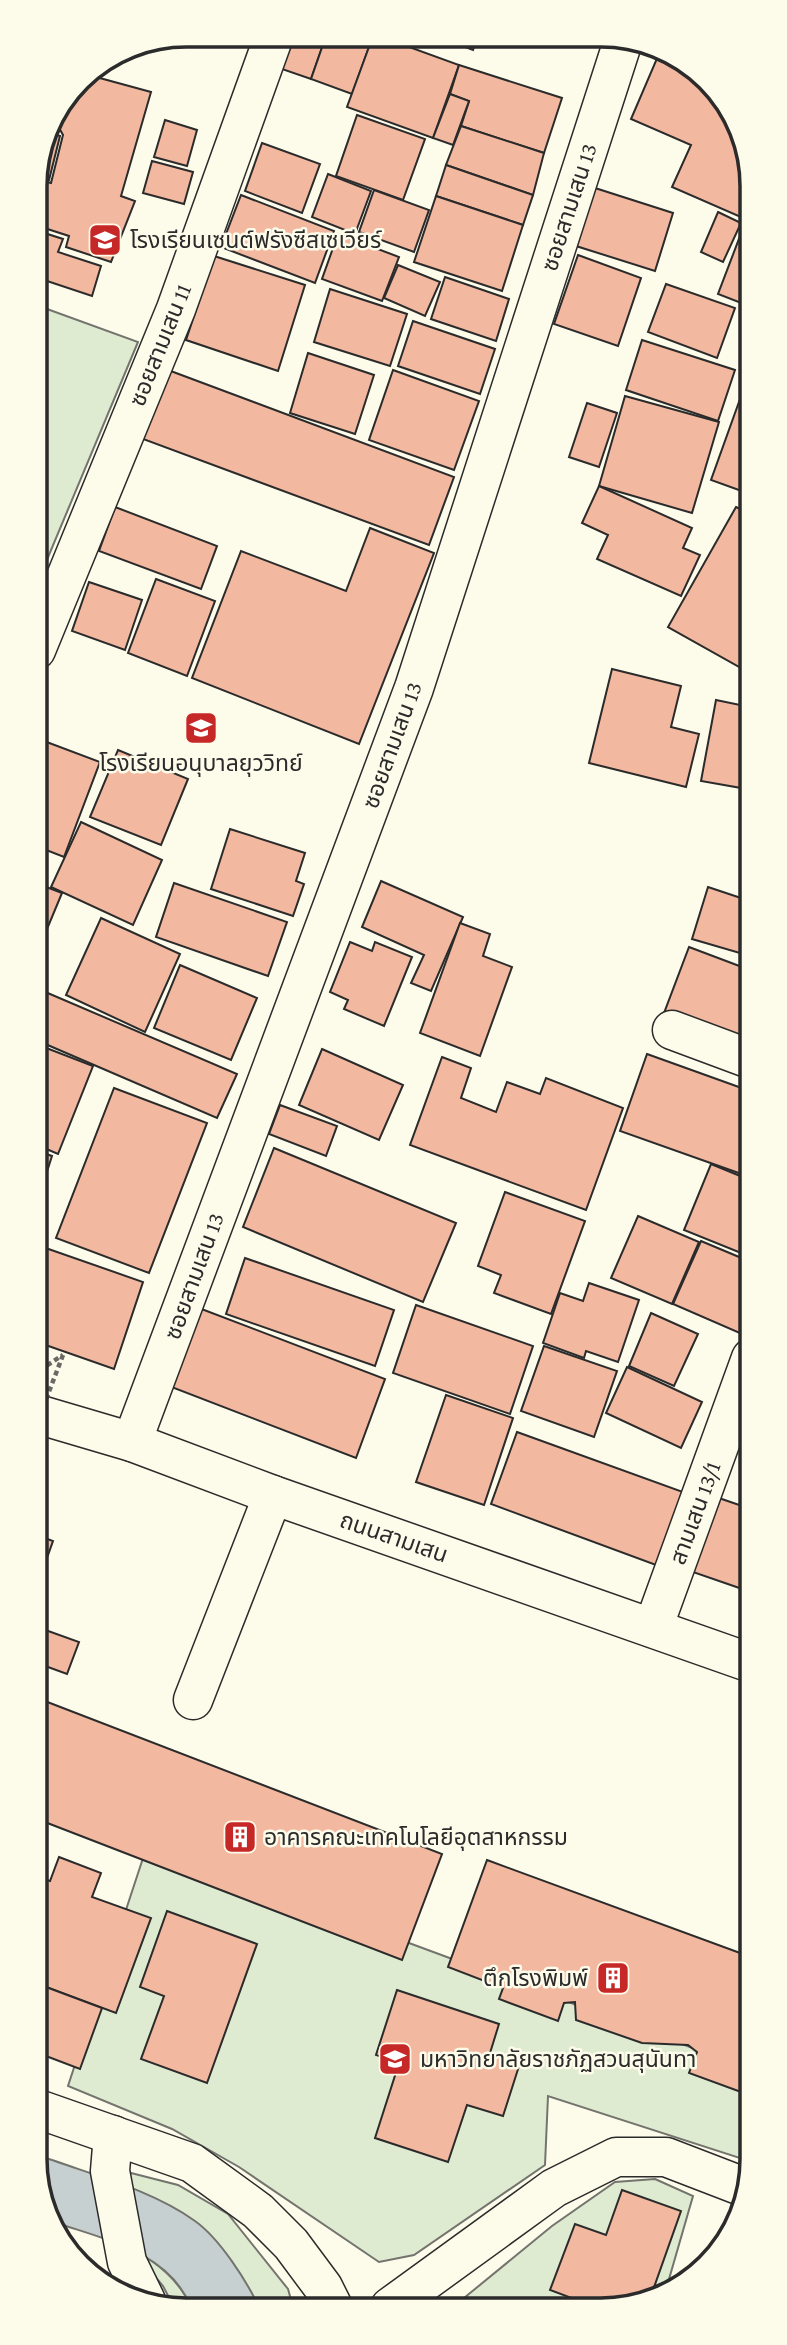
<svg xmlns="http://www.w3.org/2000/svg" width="787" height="2345" font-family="'Crimson Pro','Noto Sans Thai',serif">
<rect width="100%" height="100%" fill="#fdfbea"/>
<g fill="#deebd1" stroke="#74746e" stroke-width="2">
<polygon points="36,305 138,342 36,586"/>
<polygon points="147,1846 752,2070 752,2162 548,2096 545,2165 414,2255 379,2262 239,2167 172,2129 68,2086"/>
<path d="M 131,2173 L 178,2185 L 228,2214 L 288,2289 L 293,2307 L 259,2307 C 253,2295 245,2285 239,2274 C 206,2222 180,2207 123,2186 Z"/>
<polygon points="655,2179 693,2196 667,2286 630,2307 453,2307 552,2226 615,2182"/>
<path d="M 132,2249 C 156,2261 180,2281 191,2307 L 174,2307 L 163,2286 Z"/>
</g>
<path fill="#c7d0d0" stroke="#74746e" stroke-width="2" d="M 38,2155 C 89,2174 151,2189 195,2221 C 220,2239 246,2280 259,2307 L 191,2307 C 169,2253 107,2240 57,2223 L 38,2188 Z"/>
<g fill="#f2b8a0" stroke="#2b2b2b" stroke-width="2">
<polygon points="287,36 326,36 311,79 276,67"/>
<polygon points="326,36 373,36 352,94 311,79"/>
<polygon points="373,36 379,36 459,65 433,138 347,107"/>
<polygon points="399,36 429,37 427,44"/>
<polygon points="439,37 478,37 473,50"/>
<polygon points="658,56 708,79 749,157 749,205 743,218 672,187 691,145 631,119"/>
<polygon points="459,65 562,98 544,153 461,126 469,101 450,94"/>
<polygon points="85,74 151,92 121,196 135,201 111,262 66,247 69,236 35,225 35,179 51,183 63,135 54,119 56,112"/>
<polygon points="450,94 469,101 453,145 433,138"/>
<polygon points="357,115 425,139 403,200 336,176"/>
<polygon points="165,120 197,130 187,166 154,157"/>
<polygon points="461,126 544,153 533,195 446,165"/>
<polygon points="47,132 60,136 49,180 35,176"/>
<polygon points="262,143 320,164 302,213 245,191"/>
<polygon points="152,161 193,172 184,204 143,193"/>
<polygon points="446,165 533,195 523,225 436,196"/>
<polygon points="328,174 371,191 355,234 312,217"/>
<polygon points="595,188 673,213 655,271 576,246"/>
<polygon points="374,190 429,210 414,252 359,232"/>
<polygon points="241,195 334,231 315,283 221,247"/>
<polygon points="436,196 523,225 502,291 414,262"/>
<polygon points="718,212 741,223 723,262 701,252"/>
<polygon points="745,223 749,225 749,306 718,294"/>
<polygon points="35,230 63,239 58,252 101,266 92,296 35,277"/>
<polygon points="338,234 399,257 382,301 322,279"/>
<polygon points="578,255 641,278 618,346 554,324"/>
<polygon points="214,256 305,285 278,371 186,340"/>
<polygon points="398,265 440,282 425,316 384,298"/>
<polygon points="445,277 509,299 496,341 431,319"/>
<polygon points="666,284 735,308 717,358 648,332"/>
<polygon points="330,289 407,314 390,366 314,342"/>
<polygon points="413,321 495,349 480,394 398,366"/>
<polygon points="642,340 735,370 718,421 626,390"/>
<polygon points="308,353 374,375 355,434 290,413"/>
<polygon points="168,370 454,477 429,545 143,439"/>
<polygon points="393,370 479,401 454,470 369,440"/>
<polygon points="749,374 750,494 711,480"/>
<polygon points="625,396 719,422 692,513 599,486"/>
<polygon points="587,403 617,413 599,467 569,457"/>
<polygon points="599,486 692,528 683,548 700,555 681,596 597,559 608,535 582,523"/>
<polygon points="115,507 217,546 201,589 99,551"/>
<polygon points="736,507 750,514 750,673 668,627"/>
<polygon points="370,528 434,553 359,744 192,678 241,551 346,591"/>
<polygon points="156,579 215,601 187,676 128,653"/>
<polygon points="89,582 142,600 125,650 72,631"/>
<polygon points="612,669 681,686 671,727 699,734 686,787 589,763"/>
<polygon points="716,700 750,707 750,773 747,789 701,781"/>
<polygon points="36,738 100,762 64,857 36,846"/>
<polygon points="118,750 188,779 161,845 90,817"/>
<polygon points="81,822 162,860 133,925 51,887"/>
<polygon points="230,829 305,853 296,881 304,884 293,916 211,889"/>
<polygon points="381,881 463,917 431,991 411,983 424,955 362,927"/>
<polygon points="36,883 62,893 40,946 36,944"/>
<polygon points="174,883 287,922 268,976 156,937"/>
<polygon points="708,887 750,901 750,956 692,939"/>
<polygon points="101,918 180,954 145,1032 66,995"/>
<polygon points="460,923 490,934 483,956 512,967 480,1056 420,1033"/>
<polygon points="350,942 372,951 375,942 412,957 384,1026 344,1009 348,1000 330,992"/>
<polygon points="689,947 750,970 750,1054 661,1021"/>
<polygon points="180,965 257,998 231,1060 154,1028"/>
<polygon points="36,988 237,1074 217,1118 36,1040"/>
<polygon points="36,1044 93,1066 58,1154 37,1145"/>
<polygon points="322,1049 403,1085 379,1140 299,1105"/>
<polygon points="647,1054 750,1091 750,1177 620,1131"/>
<polygon points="442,1057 471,1068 461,1098 496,1112 507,1082 540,1094 546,1078 623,1108 586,1210 410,1145"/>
<polygon points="114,1088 207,1123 149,1273 56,1238"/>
<polygon points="280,1105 337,1126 326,1156 269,1134"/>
<polygon points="274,1148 456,1223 423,1302 243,1227"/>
<polygon points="37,1151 52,1156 37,1203"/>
<polygon points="711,1164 750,1180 751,1257 684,1230"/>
<polygon points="505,1192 585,1221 551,1314 494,1293 501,1275 478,1266"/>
<polygon points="638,1216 699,1242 672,1304 611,1278"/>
<polygon points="701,1241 751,1262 751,1314 742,1334 673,1304"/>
<polygon points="37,1245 143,1282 114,1369 37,1342"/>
<polygon points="245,1258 394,1310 375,1366 226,1314"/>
<polygon points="589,1283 639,1300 618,1362 586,1351 584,1358 543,1343 560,1293 583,1301"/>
<polygon points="191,1305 385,1379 356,1458 161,1383"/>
<polygon points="416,1305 533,1346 510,1414 393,1373"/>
<polygon points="651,1313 698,1334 674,1386 629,1366"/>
<polygon points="544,1346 617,1371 594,1437 521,1411"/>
<polygon points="627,1367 702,1402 681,1448 606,1413"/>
<polygon points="446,1395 513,1418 484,1505 416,1482"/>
<polygon points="517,1432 683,1492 656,1565 491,1504"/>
<polygon points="713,1496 751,1509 751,1592 687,1570"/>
<polygon points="37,1535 53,1541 37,1586"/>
<polygon points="37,1627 79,1642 67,1674 37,1663"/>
<polygon points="37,1698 442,1854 402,1960 37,1819"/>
<polygon points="59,1857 101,1873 92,1897 151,1918 116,2013 38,1984 37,1877 50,1881"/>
<polygon points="487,1860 751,1957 752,2096 689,2073 697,2052 688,2045 642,2043 576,2020 575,2002 564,2003 558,2021 499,1999 503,1988 448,1967"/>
<polygon points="167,1911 257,1944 207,2083 141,2059 164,1996 140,1987"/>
<polygon points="38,1984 102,2008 80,2069 38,2053"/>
<polygon points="397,1990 499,2024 490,2053 520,2063 503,2116 467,2105 448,2162 375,2138 399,2063 376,2055"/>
<polygon points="622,2190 681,2211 652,2293 654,2294 630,2307 583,2307 585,2303 550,2290 575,2224 606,2235"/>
</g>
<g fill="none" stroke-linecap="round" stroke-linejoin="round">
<defs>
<g id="minor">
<polyline points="36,650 176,309 274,36"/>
<polyline points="672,1030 750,1059"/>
<polyline points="132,1442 414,688 624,38"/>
<polyline points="653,1628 751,1358"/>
<polyline points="193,1700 273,1495"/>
<polyline points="38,2109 192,2163 258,2211 291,2244 323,2287 333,2307"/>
<polyline points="113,2135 110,2171 127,2262 146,2301"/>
<polyline points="390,2307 554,2188 616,2157 666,2157 744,2187"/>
</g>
<polyline id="major" points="37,1414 132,1442 273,1495 751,1663"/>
</defs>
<use href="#minor" stroke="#2b2b2b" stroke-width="41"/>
<use href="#major" stroke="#2b2b2b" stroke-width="41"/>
<polyline stroke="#6a6964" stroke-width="4.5" stroke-dasharray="5 3.5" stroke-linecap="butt" points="40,1370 63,1355"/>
<use href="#minor" stroke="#fdfbea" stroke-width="38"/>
<use href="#major" stroke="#fdfbea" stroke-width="38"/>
<polyline stroke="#6a6964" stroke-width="4.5" stroke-dasharray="5 3.5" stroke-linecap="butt" points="37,1423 63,1355"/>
</g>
<defs>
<symbol id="school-square" viewBox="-11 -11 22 22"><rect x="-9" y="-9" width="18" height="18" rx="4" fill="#c62828" stroke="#fdfbea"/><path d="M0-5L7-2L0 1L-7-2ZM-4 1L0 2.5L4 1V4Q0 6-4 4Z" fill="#fff"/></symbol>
<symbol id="building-square" viewBox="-11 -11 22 22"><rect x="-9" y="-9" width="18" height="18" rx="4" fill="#c62828" stroke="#fdfbea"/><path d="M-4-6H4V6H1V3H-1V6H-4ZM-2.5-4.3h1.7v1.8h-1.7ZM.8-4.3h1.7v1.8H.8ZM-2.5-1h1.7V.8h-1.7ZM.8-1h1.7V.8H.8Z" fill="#fff"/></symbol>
<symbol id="university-square" viewBox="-11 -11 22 22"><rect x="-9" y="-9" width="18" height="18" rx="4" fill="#c62828" stroke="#fdfbea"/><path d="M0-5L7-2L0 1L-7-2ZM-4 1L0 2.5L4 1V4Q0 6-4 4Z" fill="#fff"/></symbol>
</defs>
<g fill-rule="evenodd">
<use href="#school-square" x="86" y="221" width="38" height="38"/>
<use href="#school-square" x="182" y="709" width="38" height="38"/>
<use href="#building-square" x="221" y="1818" width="38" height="38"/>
<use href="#building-square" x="594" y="1959" width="38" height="38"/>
<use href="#university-square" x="376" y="2040" width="38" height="38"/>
</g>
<g text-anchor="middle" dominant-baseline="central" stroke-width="5" stroke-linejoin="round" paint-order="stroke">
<g font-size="23" fill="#2b2b2b" stroke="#fdfbea">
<text transform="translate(569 207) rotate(-72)">ซอยสามเสน 13</text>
<text transform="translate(160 345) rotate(-68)">ซอยสามเสน 11</text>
<text transform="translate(392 745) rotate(-70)">ซอยสามเสน 13</text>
<text transform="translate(194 1276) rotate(-70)">ซอยสามเสน 13</text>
<text transform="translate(695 1513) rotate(-70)">สามเสน 13/1</text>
<text transform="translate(394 1537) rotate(19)">ถนนสามเสน</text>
</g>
<g font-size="23" fill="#2b2b2b" stroke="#fdfbea" text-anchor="start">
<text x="130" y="240">โรงเรียนเซนต์ฟรังซีสเซเวียร์</text>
<text x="201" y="763" text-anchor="middle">โรงเรียนอนุบาลยุววิทย์</text>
<text x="264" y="1837">อาคารคณะเทคโนโลยีอุตสาหกรรม</text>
<text x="588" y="1978" text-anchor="end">ตึกโรงพิมพ์</text>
<text x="420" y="2059">มหาวิทยาลัยราชภัฏสวนสุนันทา</text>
</g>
</g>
<path d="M0 0H787V2345H0ZM186 47H601A139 139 0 0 1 740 186V2159A139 139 0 0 1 601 2298H186A139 139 0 0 1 47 2159V186A139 139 0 0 1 186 47Z" fill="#fdfbea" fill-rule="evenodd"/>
<path fill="none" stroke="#2b2b2b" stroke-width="3.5" d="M186 47H601A139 139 0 0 1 740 186V2159A139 139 0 0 1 601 2298H186A139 139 0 0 1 47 2159V186A139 139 0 0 1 186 47Z"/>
</svg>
